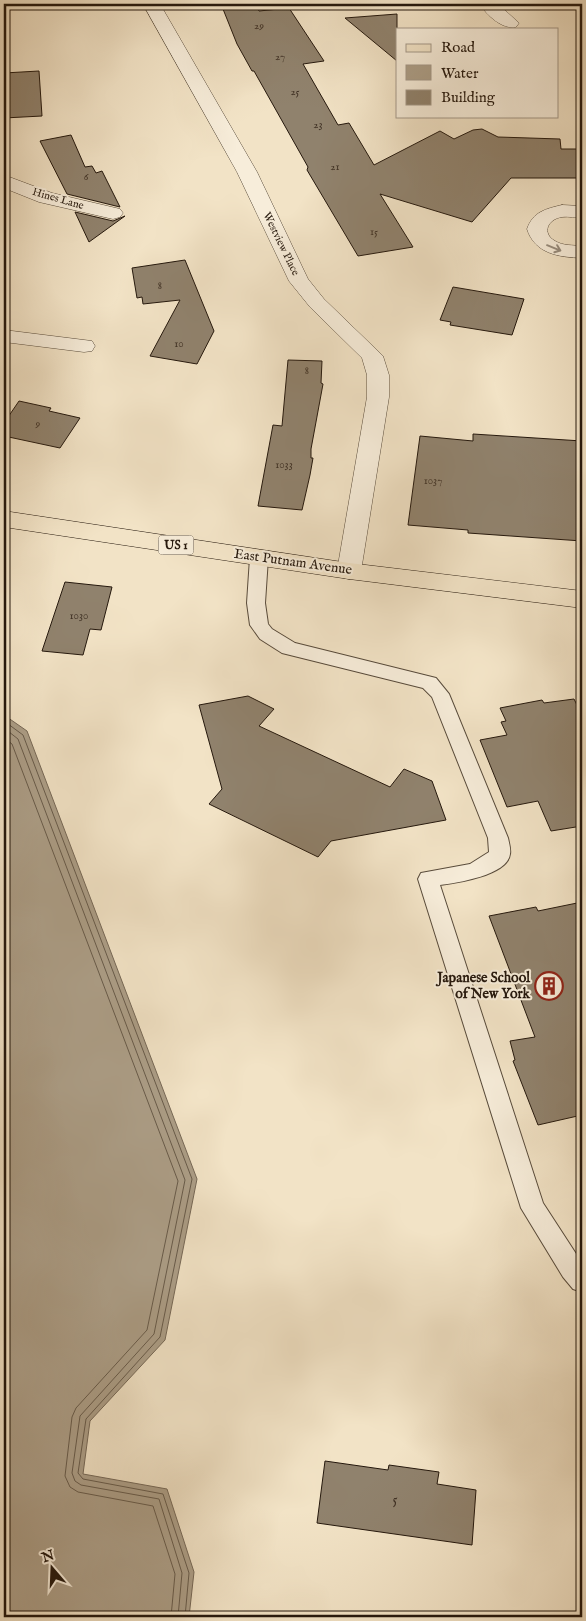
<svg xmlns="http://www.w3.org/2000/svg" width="586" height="1621" font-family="'IM FELL English',serif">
<rect width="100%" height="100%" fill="#f2e3c6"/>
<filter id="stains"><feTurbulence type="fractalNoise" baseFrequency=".004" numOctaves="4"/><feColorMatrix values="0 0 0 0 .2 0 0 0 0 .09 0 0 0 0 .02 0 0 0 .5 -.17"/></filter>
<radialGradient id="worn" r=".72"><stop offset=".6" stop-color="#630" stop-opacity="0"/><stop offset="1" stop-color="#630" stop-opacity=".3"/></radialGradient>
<polygon fill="#ac9e87" stroke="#766856" points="4,715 27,731 197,1179 165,1340 90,1421 83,1474 167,1489 194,1572 189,1617 4,1617"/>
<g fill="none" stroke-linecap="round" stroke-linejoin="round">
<g stroke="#685b4a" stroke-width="1">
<polyline points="4,721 23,735 192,1179 160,1337 86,1419 78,1473 83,1479 163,1494 189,1573 185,1617"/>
<polyline points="4,728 18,739 185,1180 154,1334 80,1416 72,1473 75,1481 81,1485 159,1499 182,1573 178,1617"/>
<polyline points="4,738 12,744 178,1181 147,1330 76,1408 72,1417 65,1476 70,1487 78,1492 153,1506 175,1574 171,1617"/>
</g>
</g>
<g fill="#90826d" stroke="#25180d">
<polygon points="221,4 256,4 259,11 289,8 324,61 303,64 338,125 349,123 374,165 440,131 454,139 473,130 482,129 498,137 560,139 561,149 580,149 582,178 511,178 472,222 380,194 413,247 358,256 307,170 308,167 254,71 252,71 237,44"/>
<polygon points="397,14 397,61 345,18"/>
<polygon points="39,71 42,116 4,118 4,73"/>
<polygon points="71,135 85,167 92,166 96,173 102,171 120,207 67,194 40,141"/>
<polygon points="75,212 113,221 125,216 89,242"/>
<polygon points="185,260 214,331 197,364 150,356 180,300 143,304 142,297 137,298 132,268"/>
<polygon points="453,287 524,299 512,335 450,325 451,322 440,320"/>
<polygon points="288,360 322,361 321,383 323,384 311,449 311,458 313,458 310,475 302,510 258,506 273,425 282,426"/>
<polygon points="19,401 51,408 49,411 80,418 60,448 4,436 4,423"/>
<polygon points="473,434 582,441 582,541 468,533 468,530 408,525 420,436 473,441"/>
<polygon points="65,582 112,587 101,630 90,629 83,655 42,651"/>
<polygon points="248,696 274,709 259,726 390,787 404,769 432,781 446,820 331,841 318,857 209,804 222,789 199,705"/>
<polygon points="574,699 582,715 582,826 551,831 538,801 507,807 480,740 507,735 501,722 506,721 500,708 542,700 544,703"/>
<polygon points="582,902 582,1115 538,1125 513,1061 515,1060 510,1041 535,1037 489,916 536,907 538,911"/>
<polygon points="325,1461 388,1470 389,1465 439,1472 437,1484 476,1490 472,1545 317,1523"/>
</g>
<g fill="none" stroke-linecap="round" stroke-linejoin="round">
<defs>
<path id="lane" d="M 259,552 L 265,554 L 268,558 L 265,603 L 268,624 L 272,629 L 295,643 L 436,678 L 449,694 L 508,838 C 509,843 511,849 510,854 C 508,875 457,883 440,885 L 543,1203 L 582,1263 L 582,1292 L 573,1289 L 563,1277 L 521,1208 L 418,879 L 421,873 L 470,864 L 489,852 L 488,838 L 432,697 L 423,688 L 282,653 L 260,639 L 250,625 L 247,603 L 250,558 L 253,554 Z"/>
<g id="street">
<polygon points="143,4 160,4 257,172 308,279 324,299 383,356 389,375 389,397 361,571 358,577 349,579 340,577 337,571 367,397 367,375 362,358 310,307 289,281 237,172"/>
<path d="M 480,4 L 498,4 L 519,23 L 516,27 C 503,30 486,15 480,4 Z"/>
<polygon points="4,175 52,193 120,209 123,213 120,217 113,219 39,202 4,188"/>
<path d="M 562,205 L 582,206 L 582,218 C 576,218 569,216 562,217 C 548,219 541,233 555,241 C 563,246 573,245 582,246 L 582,258 C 559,257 535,254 527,229 C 533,212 545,209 562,205 Z"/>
<polygon points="4,330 92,341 95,346 92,351 84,352 4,342"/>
</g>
<polygon id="primary" points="4,511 349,563 582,591 582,608 349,579 4,527"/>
</defs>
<use href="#lane" stroke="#584b3b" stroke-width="2"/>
<use href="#street" stroke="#584b3b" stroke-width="1"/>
<use href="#primary" stroke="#25180d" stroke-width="1"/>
<use href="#lane" fill="#f7edda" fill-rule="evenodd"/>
<use href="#street" fill="#f7edda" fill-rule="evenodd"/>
<use href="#primary" fill="#f2e3c6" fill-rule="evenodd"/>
</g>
<defs><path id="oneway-shaft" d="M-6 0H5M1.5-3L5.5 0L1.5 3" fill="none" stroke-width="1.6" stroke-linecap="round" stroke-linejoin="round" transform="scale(1.25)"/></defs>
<use stroke="#988d7e" href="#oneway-shaft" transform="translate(554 248) rotate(22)"/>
<defs>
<symbol id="building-ring" viewBox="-11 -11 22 22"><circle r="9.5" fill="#f7edda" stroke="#8f2418" stroke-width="1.5"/><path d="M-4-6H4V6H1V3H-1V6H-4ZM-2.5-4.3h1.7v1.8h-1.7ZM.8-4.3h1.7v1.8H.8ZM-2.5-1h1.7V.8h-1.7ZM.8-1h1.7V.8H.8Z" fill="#8f2418"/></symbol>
</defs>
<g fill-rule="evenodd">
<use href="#building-ring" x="533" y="970" width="32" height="32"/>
</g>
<g text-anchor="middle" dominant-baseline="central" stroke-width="4" stroke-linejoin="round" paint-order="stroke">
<g font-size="11" fill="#403225">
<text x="259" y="26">29</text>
<text x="280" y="57">27</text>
<text x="295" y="92">25</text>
<text x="318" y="125">23</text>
<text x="335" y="167">21</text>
<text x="86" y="177">6</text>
<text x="374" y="232">15</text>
<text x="160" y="286">8</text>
<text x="179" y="344">10</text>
<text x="307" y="371">8</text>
<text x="38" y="424">9</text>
<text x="284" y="465">1033</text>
<text x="433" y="481">1037</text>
<text x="79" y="616">1030</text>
</g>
<g font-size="11" fill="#25180d" stroke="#f7edda">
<text transform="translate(58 199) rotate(16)">Hines Lane</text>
<text transform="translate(281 244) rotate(64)">Westview Place</text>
</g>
<rect fill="#f7edda" stroke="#64584a" stroke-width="1" x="158.5" y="535.5" width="35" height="19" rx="4"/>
<g font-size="12" font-weight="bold" fill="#25180d">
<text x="176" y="545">US 1</text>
</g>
<g font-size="14" fill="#25180d" stroke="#f7edda">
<text transform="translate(293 562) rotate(8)">East Putnam Avenue</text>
</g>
<g font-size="14" font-weight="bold" fill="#25180d" stroke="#f7edda" text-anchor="end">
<text x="530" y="978">Japanese School<tspan x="530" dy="16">of New York</tspan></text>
</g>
<g font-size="14" fill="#403225">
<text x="395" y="1500">5</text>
</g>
</g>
<rect width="586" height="1621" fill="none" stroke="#f2e3c6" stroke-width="20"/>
<rect x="5" y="5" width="576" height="1611" fill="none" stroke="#25180d" stroke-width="2.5"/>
<rect x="10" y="10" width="566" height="1601" fill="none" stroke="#25180d"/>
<rect x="396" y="28" width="162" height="90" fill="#f7edda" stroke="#a39888"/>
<rect x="406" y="44" width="25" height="8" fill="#f2e3c6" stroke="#a39888"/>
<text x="441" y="52" font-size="15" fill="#25180d">Road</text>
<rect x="406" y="65" width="25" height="15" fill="#ac9e87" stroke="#a39888"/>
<text x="441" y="78" font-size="15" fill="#25180d">Water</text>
<rect x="406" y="90" width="25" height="15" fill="#90826d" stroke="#a39888"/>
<text x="441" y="102" font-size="15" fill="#25180d">Building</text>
<g transform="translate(52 1568) rotate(341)" stroke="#f7edda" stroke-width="4" paint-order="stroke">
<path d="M0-4L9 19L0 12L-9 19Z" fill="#25180d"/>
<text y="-8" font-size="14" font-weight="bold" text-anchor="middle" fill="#25180d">N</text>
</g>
<rect width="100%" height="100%" filter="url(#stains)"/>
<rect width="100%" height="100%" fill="url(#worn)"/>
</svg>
